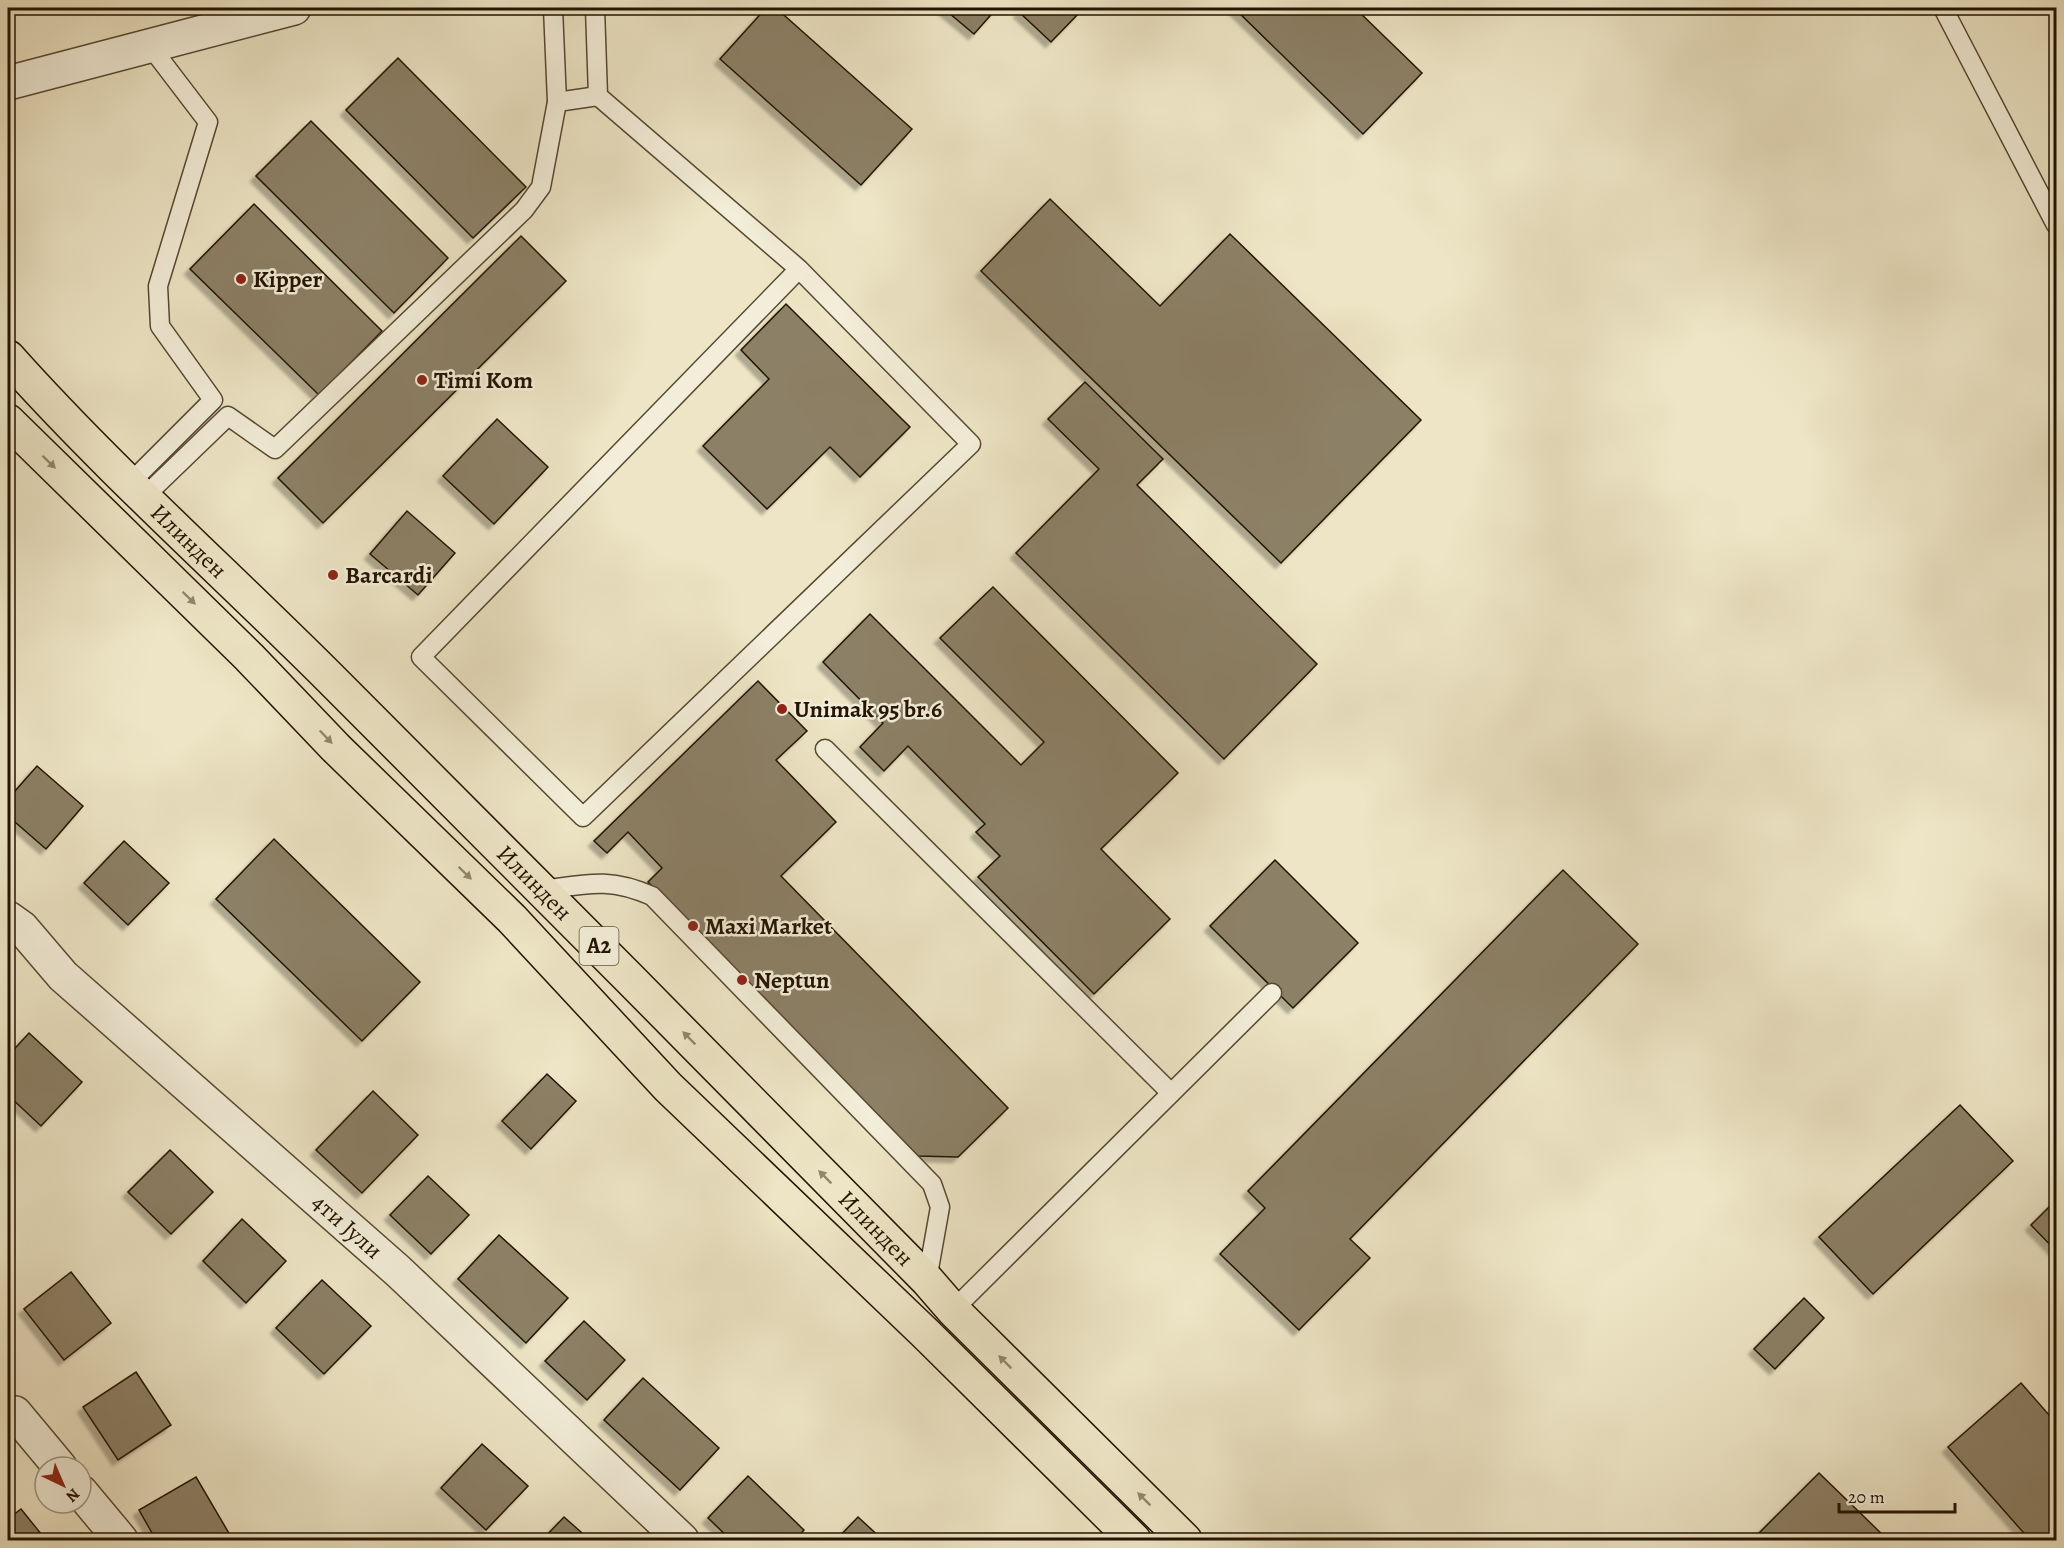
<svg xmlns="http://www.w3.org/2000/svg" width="2064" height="1548" font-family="Alegreya,serif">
<defs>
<filter id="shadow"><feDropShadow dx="-5.5" dy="5.5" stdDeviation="1.5" flood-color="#0004"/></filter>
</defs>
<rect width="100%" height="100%" fill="#ede5c5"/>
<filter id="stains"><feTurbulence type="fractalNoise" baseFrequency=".00333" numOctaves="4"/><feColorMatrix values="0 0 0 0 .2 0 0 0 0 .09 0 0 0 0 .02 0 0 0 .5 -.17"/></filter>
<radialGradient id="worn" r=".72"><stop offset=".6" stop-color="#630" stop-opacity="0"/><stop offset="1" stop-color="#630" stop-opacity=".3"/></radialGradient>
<g fill="#8c8066" stroke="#231300" stroke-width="1.5" filter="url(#shadow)">
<polygon points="766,8 776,8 912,129 861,185 720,59"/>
<polygon points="943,8 997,8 974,34"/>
<polygon points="1023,8 1075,8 1080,12 1051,42 1019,12"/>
<polygon points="1234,8 1355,8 1422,73 1363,134"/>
<polygon points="398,58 526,187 473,238 346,110"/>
<polygon points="311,121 448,258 394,313 256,176"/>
<polygon points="1050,199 1160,306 1230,234 1421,420 1281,563 981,271"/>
<polygon points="254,204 382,331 319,395 190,269"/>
<polygon points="521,236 566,281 323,523 278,478"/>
<polygon points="786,304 910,427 860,477 830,447 767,509 703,446 769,379 741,350"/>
<polygon points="1085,382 1163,459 1137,485 1317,664 1224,759 1016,553 1099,469 1048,419"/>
<polygon points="497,419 548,467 494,524 443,476"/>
<polygon points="407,511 455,553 418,595 370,554"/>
<polygon points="993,587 1178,773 1101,849 1170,919 1094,994 978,877 1000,856 976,832 985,824 908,746 884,771 860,747 883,723 823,662 870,614 1021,765 1044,742 940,638"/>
<polygon points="758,681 807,731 776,760 836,822 781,876 1008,1108 958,1157 918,1156 648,882 662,868 628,832 607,853 594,841"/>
<polygon points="37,766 83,806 46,849 8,816 8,799"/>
<polygon points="274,839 420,982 362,1041 216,899"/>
<polygon points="124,841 169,883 128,925 84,883"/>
<polygon points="1275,860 1358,943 1293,1008 1210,926"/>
<polygon points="1563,870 1638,944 1350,1239 1370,1258 1299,1330 1220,1254 1265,1208 1248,1191"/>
<polygon points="29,1033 82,1082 41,1126 8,1095 8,1056"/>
<polygon points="547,1074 576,1101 531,1149 502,1121"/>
<polygon points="373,1091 418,1135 362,1193 316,1150"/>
<polygon points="1960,1105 2013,1161 1873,1294 1819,1237"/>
<polygon points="170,1150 213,1192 171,1234 128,1192"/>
<polygon points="428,1176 469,1215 431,1254 390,1215"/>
<polygon points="2056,1200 2056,1251 2031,1225"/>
<polygon points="242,1219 286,1261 246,1303 203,1261"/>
<polygon points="499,1235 568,1298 526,1343 458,1279"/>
<polygon points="71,1272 111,1323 64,1360 24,1309"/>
<polygon points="322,1280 371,1326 324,1374 276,1328"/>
<polygon points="1804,1298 1824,1318 1775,1369 1754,1349"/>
<polygon points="584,1321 625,1360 587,1400 545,1361"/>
<polygon points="136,1372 171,1425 118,1460 83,1407"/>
<polygon points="643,1378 719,1448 680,1490 604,1420"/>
<polygon points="2021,1383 2056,1423 2056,1540 2030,1540 1948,1447"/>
<polygon points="482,1444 528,1486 486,1530 441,1488"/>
<polygon points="1819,1473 1888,1540 1752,1540"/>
<polygon points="748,1476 804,1530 795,1540 731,1540 708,1518"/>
<polygon points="196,1477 230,1535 221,1540 156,1540 139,1510"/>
<polygon points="21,1509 46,1540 8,1540 8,1519"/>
<polygon points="564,1517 590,1540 542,1540"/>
<polygon points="858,1517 883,1540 836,1540"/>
</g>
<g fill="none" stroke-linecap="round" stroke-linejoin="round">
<defs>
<g id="lane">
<polyline points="595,8 598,96 799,269 971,444 583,817 421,657 799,269"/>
<polyline points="1943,8 2056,225"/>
<polyline points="557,102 598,96"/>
<polyline points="129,484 213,400 160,326 158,286 208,122 150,46"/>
<polyline points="144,497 228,416 275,449 524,210 541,187 557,102 553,8"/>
<polyline points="825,749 1171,1093"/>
<path d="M 543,890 C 587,884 609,877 652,896 L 932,1184 L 940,1207 L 927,1280"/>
<polyline points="953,1310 1272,993"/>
</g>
<g id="street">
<polyline points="8,83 294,8"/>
<path id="s1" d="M 8,918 L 22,928 L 63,976 L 398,1271 L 682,1540"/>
<polyline points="15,1413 60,1467"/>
<polyline points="81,1492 121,1540"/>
</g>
<g id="primary">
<path id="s2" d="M 8,357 C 110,471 224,572 332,680 C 532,879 729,1079 927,1280 L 953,1310 L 1185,1540"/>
<polyline points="8,421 249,657 336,748 512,919 668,1087 926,1334 1134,1540"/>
</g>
</defs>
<use href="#lane" stroke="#564831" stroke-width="21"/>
<use href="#street" stroke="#564831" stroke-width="36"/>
<use href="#primary" stroke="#231300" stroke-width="36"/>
<use href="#lane" stroke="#f3eed9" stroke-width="18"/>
<use href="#street" stroke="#f3eed9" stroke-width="33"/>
<use href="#primary" stroke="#ede5c5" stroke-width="33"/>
</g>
<defs><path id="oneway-solid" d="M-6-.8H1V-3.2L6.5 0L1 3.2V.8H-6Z" transform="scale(1.5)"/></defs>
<g fill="#92866c">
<use href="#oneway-solid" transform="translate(49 462) rotate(44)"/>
<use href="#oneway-solid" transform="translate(189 598) rotate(44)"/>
<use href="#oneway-solid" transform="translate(326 737) rotate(46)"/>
<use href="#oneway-solid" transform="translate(465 873) rotate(44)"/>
<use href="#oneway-solid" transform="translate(689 1038) rotate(-135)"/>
<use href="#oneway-solid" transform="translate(825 1177) rotate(-135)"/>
<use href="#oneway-solid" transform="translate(1005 1362) rotate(-135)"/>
<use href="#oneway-solid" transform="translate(1144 1499) rotate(-135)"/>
</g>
<g fill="#8f2418" stroke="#f3eed9" stroke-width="2">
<circle cx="241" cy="279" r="6"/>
<circle cx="422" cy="380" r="6"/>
<circle cx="333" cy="575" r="6"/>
<circle cx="782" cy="709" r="6"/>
<circle cx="693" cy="926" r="6"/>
<circle cx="742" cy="980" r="6"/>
</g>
<g text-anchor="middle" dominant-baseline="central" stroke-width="5" stroke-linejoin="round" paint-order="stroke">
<rect fill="#f3eed9" stroke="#615541" stroke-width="1.5" x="579.5" y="927" width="39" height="38" rx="4.5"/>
<g font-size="22" font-weight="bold" fill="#231300">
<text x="599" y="946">A2</text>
</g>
<g font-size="24" font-weight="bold" fill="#231300" stroke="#f3eed9" text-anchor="start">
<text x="253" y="279">Kipper</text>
<text x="434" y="380">Timi Kom</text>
<text x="345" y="575">Barcardi</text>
<text x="794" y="709">Unimak 95 br.6</text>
<text x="705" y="926">Maxi Market</text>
<text x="754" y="980">Neptun</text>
</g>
<g font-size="24" fill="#231300" stroke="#f3eed9">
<text stroke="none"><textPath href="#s2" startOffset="258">Илинден</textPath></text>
<text stroke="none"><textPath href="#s2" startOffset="744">Илинден</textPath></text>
<text stroke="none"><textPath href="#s1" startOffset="459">4ти Јули</textPath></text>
<text stroke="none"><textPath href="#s2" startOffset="1230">Илинден</textPath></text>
</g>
</g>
<rect width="2064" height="1548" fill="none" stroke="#ede5c5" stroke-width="30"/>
<rect x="9" y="9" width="2046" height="1530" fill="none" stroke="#231300" stroke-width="3"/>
<rect x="15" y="15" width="2034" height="1518" fill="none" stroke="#231300" stroke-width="1.5"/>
<g transform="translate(63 1485) rotate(136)"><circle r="28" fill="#f3eed9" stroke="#a09682" stroke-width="1.5"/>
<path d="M0-4.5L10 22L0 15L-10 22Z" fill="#8f2418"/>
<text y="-9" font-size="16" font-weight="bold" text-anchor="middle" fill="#231300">N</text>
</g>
<path d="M1839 1503v9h116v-9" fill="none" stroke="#231300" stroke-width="3"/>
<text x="1848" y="1503" font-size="18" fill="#231300" stroke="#f3eed9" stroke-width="4.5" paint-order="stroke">20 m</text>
<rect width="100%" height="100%" filter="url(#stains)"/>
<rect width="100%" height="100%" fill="url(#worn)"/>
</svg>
